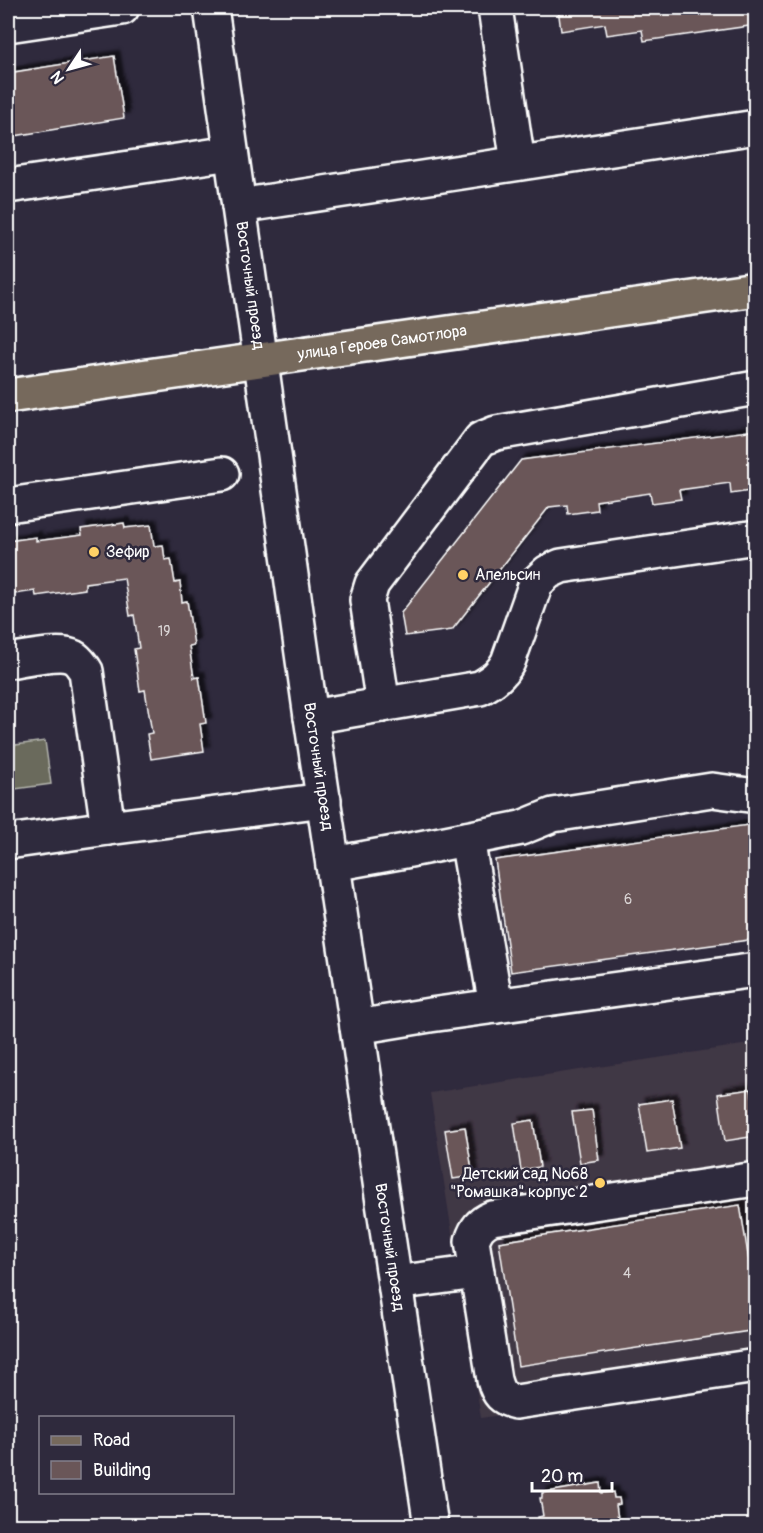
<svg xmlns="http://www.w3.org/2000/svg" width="763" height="1533" font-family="Pangolin,sans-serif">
<defs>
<filter id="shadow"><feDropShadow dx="5.5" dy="-5.5" stdDeviation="1.5" flood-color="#0009"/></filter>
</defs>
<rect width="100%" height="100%" fill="#2f2a3d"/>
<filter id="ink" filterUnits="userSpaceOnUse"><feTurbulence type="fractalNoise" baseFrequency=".0167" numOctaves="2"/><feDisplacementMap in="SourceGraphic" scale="12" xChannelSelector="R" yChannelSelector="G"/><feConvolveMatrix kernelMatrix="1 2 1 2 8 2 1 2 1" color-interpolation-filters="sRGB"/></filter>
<g filter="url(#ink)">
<polygon fill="#413745" points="755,1043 755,1376 481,1418 430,1093"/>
<polygon fill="#6a6b5c" stroke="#b4b5ae" stroke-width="1.5" points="45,741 51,784 8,790 8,746"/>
<g fill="#6a5658" stroke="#fff" stroke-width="1.5" filter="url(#shadow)">
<polygon points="558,8 756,8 756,25 644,41 642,30 607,35 605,24 561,31"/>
<polygon points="114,56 124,118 8,137 8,73"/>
<polygon points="756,430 756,490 731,494 730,483 679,490 681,499 652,503 650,493 596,501 597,510 568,514 567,505 549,507 452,630 405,636 401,613 521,460 543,457 542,458"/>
<polygon points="124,523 125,528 151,525 154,546 163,545 165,560 171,559 175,583 180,582 182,602 187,601 194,645 189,646 194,678 199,677 206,723 200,724 204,751 151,759 147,734 152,733 145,690 140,691 134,649 139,648 134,615 130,616 124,578 85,583 85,589 36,596 35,591 8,595 8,541 36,537 36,541 82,535 81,529"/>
<polygon points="756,824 756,939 511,972 495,860"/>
<polygon points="751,1089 756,1116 756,1136 725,1141 718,1094"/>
<polygon points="672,1099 680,1148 647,1153 639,1104"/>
<polygon points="592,1110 599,1160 580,1163 572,1112"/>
<polygon points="533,1120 540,1167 521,1170 514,1123"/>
<polygon points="465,1127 473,1176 453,1179 445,1130"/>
<polygon points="740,1205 756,1305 756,1330 518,1366 499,1242"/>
<polygon points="600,1483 601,1493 613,1492 614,1498 619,1498 620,1504 616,1505 619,1526 539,1526 538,1517 543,1516 540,1498 542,1498 542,1493"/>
</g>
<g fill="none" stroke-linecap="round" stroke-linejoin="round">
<defs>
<g id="minor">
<path id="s1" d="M 211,8 L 311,717 L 431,1526"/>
<polyline points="495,8 518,163"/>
<polyline points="8,25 122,8"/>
<polyline points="8,186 231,153"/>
<polyline points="239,206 756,127"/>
<polyline points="8,505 222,474"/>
<path d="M 8,661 C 22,659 61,650 73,657 C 79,660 82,666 86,671 L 108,828"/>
<polyline points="383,705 367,600 372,584 481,439 496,433 756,388"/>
<path d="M 311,717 L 480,688 C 493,681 501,675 508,662 L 536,583 L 548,572 L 561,566 L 756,537"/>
<polyline points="467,839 496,1006"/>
<polyline points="8,842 108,828 324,800"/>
<polyline points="333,864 405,851 521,828 553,815 712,790 756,796"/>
<polyline points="357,1027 430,1015 756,970"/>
<path d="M 756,1179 L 492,1218 C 480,1223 476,1229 472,1241 L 494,1380 C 498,1394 502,1399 516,1402 L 756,1366"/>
<polyline points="395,1283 477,1272"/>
</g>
<g id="major">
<path id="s2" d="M 8,396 L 756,289"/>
</g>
</defs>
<use href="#minor" stroke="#fff" stroke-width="38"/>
<use href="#major" stroke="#fff" stroke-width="38"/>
<use href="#minor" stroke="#2f2a3d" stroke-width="33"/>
<use href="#major" stroke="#76695c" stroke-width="33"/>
</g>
</g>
<g fill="#ffd166" stroke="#2f2a3d" stroke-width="2">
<circle cx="94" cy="552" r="6"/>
<circle cx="463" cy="575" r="6"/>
<circle cx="600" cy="1183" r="6"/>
</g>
<g text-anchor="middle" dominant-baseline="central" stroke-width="5" stroke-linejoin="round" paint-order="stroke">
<g font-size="14" fill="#dad5d5">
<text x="164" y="631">19</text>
<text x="628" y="899">6</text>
<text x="627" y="1273">4</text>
</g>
<g font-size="16" fill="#fff" stroke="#2f2a3d">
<text stroke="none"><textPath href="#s1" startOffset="280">Восточный проезд</textPath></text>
<text stroke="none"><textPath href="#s2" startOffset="378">улица Героев Самотлора</textPath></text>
<text stroke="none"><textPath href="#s1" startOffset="766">Восточный проезд</textPath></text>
<text stroke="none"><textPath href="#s1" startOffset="1252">Восточный проезд</textPath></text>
</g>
<g font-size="16" fill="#fff" stroke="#2f2a3d" text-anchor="start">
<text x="106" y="552">Зефир</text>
<text x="475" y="575">Апельсин</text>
<text x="588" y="1174" text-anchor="end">Детский сад №68<tspan x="588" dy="18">"Ромашка" корпус 2</tspan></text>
</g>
</g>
<rect width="763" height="1533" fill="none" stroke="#2f2a3d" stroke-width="30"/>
<rect x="15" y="15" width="733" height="1503" fill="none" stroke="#fff" stroke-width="2" filter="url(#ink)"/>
<rect x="39" y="1416" width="195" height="78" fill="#2f2a3d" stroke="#827f8b" stroke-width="1.5"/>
<rect x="51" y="1436" width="30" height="9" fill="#76695c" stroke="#827f8b" stroke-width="1.5"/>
<text x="93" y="1446" font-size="18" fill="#ffffff">Road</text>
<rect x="51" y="1461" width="30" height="18" fill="#6a5658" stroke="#827f8b" stroke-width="1.5"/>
<text x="93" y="1476" font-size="18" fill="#ffffff">Building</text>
<g transform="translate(69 69) rotate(234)" stroke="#2f2a3d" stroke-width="4.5" paint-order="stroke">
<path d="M0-4.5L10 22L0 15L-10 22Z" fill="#ffffff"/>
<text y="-9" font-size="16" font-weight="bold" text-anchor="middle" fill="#ffffff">N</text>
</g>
<path d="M532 1482v9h80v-9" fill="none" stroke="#ffffff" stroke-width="3"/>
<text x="541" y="1482" font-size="18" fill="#ffffff" stroke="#2f2a3d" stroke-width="4.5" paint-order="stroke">20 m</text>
</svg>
